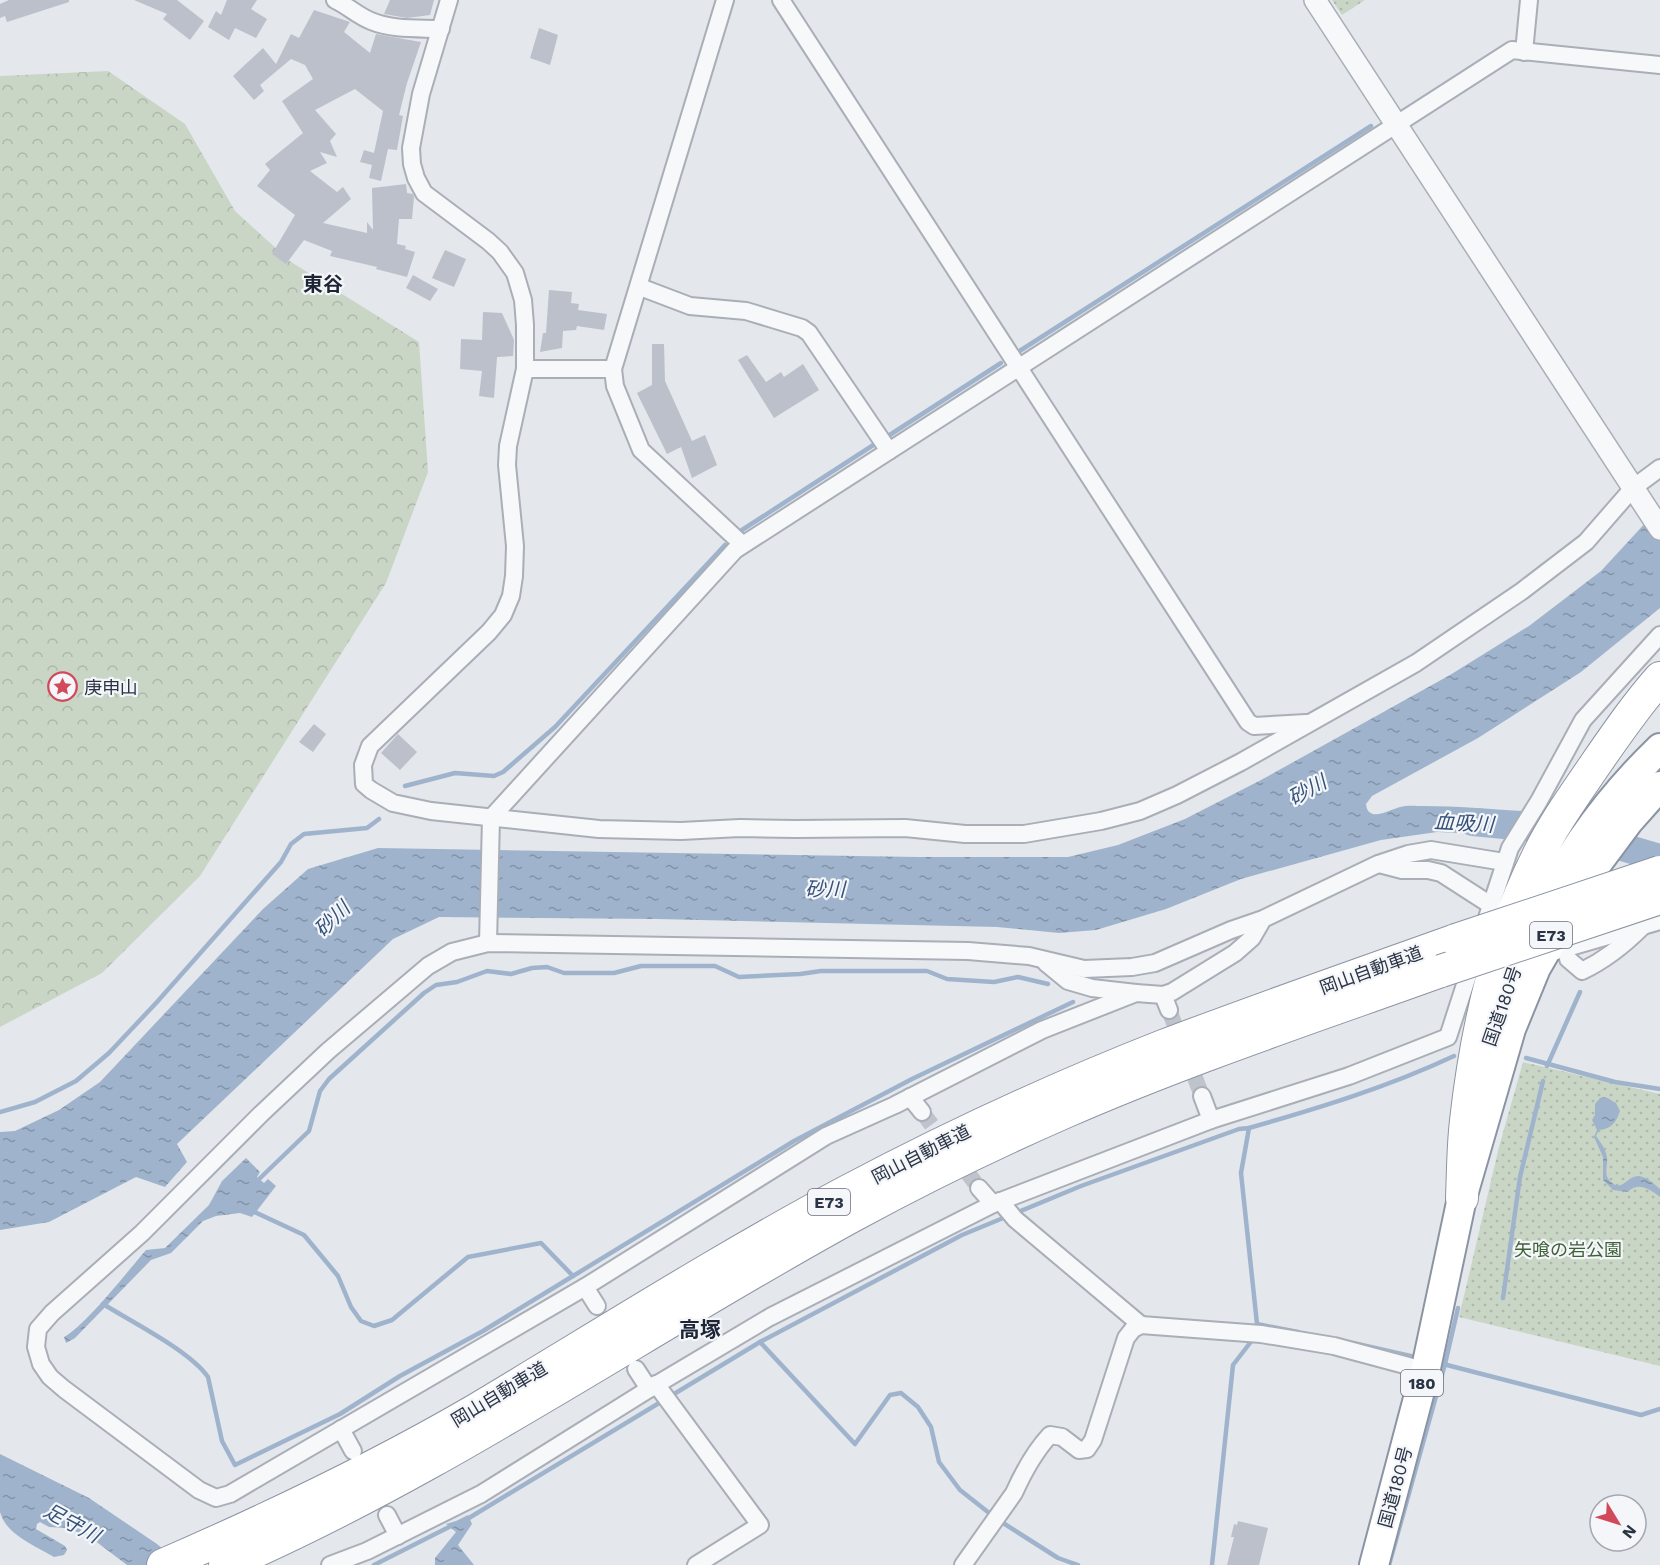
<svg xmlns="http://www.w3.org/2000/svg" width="1660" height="1565" font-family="'Work Sans','Noto Sans JP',sans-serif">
<defs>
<pattern id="grass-dots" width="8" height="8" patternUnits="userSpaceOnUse" patternTransform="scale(1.5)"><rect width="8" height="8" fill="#c9d6c5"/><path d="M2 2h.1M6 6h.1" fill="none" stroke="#adb8ab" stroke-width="1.8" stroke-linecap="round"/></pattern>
<pattern id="forest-crowns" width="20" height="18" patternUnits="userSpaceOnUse" patternTransform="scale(1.5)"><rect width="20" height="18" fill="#c9d6c5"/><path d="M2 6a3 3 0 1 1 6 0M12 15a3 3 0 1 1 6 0" fill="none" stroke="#adb8ab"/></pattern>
<pattern id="water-ripples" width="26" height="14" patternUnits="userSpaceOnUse" patternTransform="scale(1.5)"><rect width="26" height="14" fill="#9fb4cc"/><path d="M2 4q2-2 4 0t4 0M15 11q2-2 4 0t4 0" fill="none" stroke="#8293a7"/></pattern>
</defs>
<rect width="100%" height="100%" fill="#e4e7ec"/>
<g fill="url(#grass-dots)">
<polygon points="1332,0 1365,0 1342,15"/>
<polygon points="1523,1062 1660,1094 1660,1366 1459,1317 1499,1147"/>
</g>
<polygon fill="url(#forest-crowns)" points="108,71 185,124 235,211 291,262 419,342 428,472 386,583 200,876 102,973 0,1027 0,76"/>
<g fill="url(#water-ripples)">
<path d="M 1660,507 L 1660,608 L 1581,672 L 1478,738 L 1372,796 L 1366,804 C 1368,824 1391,809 1400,807 C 1407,805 1416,806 1424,806 C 1456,806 1489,809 1522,811 L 1507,835 L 1437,832 L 1381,840 L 1241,879 L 1166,909 L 1096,930 L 1059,933 L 997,927 L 657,919 L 439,917 L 393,939 L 177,1144 L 187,1162 L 165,1187 L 136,1177 L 49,1222 L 0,1230 L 0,1132 L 15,1131 L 59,1110 L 100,1082 L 263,909 L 308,869 L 378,848 L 919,857 L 1068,857 L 1118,845 L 1185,819 L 1261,780 L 1450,675 L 1529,626 L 1601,571 Z"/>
<path d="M 1605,1097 L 1616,1103 L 1620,1111 C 1616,1123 1611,1129 1599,1130 L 1596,1136 C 1601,1143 1606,1149 1607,1158 C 1608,1166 1603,1174 1610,1181 C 1622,1194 1627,1175 1639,1176 C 1647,1177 1654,1184 1660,1189 L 1660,1197 C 1651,1190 1638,1181 1628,1192 L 1613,1190 L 1603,1180 L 1603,1157 L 1594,1137 L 1597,1130 L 1592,1120 L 1595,1115 L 1595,1104 L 1600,1098 Z"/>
<path d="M 246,1158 L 260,1172 L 257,1177 L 264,1183 L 268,1179 L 276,1186 L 252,1217 L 240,1213 L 216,1216 L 203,1221 L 171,1253 L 151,1260 L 75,1338 L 66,1343 L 64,1337 C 85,1326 128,1271 146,1250 L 165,1248 L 209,1205 L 222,1181 Z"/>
<path d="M 0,1454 L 89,1498 L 157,1544 L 182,1565 L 127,1565 L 90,1537 L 67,1528 L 49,1527 L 40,1522 L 37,1524 L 36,1529 L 65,1546 L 67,1550 L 64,1555 L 54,1557 C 36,1546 6,1535 0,1512 C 0,1501 0,1467 0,1454 Z"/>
<polygon points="468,1515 472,1524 458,1545 474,1565 435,1565 435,1558 456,1532 446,1524 456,1521"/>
</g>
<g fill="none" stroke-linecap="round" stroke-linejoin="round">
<g stroke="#9fb4cc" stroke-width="4.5">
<polyline points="1018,352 1371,126"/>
<polyline points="885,438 1001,363"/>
<polyline points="742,530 878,442"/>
<polyline points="405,786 455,773 494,776 503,772 555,727 725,545"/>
<polyline points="1526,1058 1615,1082 1660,1089"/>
<polyline points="1547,1066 1580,992"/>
<polyline points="0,1112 35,1102 76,1081 109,1053 157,1002 281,862 291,844 304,834 367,828 379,819"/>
<path d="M 1249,1128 C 1319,1108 1388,1087 1454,1056"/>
<polyline points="256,1182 309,1131 320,1091 329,1079 424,993 436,985 457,982 487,971 511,974 532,968 547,967 564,973 614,973 641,966 715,966 739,977 800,974 821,971 927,971 947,979 994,982 1018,977 1048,984"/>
<polyline points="250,1210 304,1235 338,1276 351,1307 361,1321 374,1326 392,1320 468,1257 541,1243 573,1276 794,1141 912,1079 1073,1002"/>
<polyline points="1016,1213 1081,1186 1239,1129 1249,1128 1241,1173 1257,1324 1298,1332"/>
<polyline points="1503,1298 1520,1177 1543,1081"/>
<path d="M 103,1304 C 132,1322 190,1351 208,1377 L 222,1441 L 235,1465 L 340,1414 L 400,1376 L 483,1331 L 573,1276"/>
<polyline points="760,1342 855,1444 890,1395 901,1393 918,1407 931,1427 939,1462 960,1490 993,1516"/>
<polyline points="1353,1343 1415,1357"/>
<polyline points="1443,1364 1641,1415 1660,1409"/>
<polyline points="464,1521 760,1342 962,1235 1008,1216"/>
<polyline points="1000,1521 1058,1558 1078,1565"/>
<polyline points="374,1565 453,1525"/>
<polyline points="1212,1565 1233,1365 1253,1339"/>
<polyline points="1389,1565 1445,1364 1458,1308"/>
</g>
<polyline stroke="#9fb4cc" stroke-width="28" points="1473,822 1567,831 1660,858"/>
</g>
<g fill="#bbc0ca">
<polygon points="9,0 69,0 69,2 7,22 5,16 0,18 0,4"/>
<polygon points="134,0 177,0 204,21 190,40 163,19 167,14"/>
<polygon points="227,0 257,0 251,9 267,19 256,38 235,28 229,40 208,27 216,11 221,15"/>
<polygon points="390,0 434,0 430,15 407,18 384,14"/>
<polygon points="314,10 350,22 344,32 370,53 376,34 421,42 407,83 399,115 403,116 397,150 388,149 381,181 369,178 372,165 360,162 364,150 374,153 383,111 355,89 315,110 336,134 330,141 337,157 320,152 327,163 310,171 337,192 343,187 351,199 323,223 367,233 367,222 373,230 372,188 406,184 407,193 413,194 414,197 412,219 399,219 397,244 406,246 405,249 415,252 407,277 376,269 377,267 330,256 332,251 304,240 286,264 272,254 295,215 257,186 270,170 265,164 303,133 282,101 313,79 305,65 291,59 260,85 264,91 254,100 233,76 263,48 276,64 291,34 299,38"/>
<polygon points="539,28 558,35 550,65 530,58"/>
<polygon points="445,250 466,259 454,287 432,278"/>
<polygon points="413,275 438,289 430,301 406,288"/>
<polygon points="549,290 572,292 571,303 579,304 578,310 607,314 604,330 577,326 576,330 563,331 562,348 540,352 543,333 546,333"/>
<polygon points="483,312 502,313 514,340 513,356 497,357 494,398 479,396 482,371 460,369 461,339 482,340"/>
<polygon points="652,344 664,344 665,381 692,441 705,435 717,465 692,478 681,447 667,454 637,393 652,385"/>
<polygon points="747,355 766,382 781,372 784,377 803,364 819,390 774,418 738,360"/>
<polygon points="314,724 326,734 313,752 299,742"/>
<polygon points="398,734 417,752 400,770 381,753"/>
<polygon points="1238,1521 1268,1528 1259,1565 1227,1565 1234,1537 1231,1537 1234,1524 1237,1525"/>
</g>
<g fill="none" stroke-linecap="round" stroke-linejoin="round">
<g stroke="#bfc3cb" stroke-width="16" stroke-dasharray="16 8" stroke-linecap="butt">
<polyline points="1169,1010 1202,1096"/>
<polyline points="922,1112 979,1188"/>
</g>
<defs>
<g id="minor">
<path d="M 335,0 C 348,6 358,16 371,21 C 393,30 417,28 441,29"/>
<polyline points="449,0 421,94 411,148 412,164 416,178 424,193 488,241 500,252 515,273 523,300 525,325 525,369 508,446 507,465 515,546 514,576 511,596 503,615 489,632 370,746 363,765 364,784 371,790 393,803 431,811 599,829 681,831 740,828 796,829 905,828 965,834 1024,834 1101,821 1140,811 1177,795 1241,762 1416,663 1522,591 1586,542 1633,488 1660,468"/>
<polyline points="725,0 613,369 615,386 641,450 742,544"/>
<polyline points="781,0 1248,722 1254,726 1306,723"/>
<polyline points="1524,52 1529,0"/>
<polyline points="640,287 690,306 746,311 802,328 809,333 889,451"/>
<polyline points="525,369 613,369"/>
<polyline points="1379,864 1402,870 1428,870 1441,873 1486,902"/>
<polyline points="1263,919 1252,938 1235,953 1172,992 1163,995 1136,993 1042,1030 895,1105 826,1136 585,1287 230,1494 216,1498 199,1490 64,1389 50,1377 41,1364 36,1347 38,1329 52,1313 142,1233 261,1114 328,1051 428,966 452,952 488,943 968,951 1029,956 1084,969 1132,967 1155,963 1231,930 1263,919 1378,864 1408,854 1431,850 1504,862"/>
<polyline points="1482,933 1510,848 1539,801 1583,720 1660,635"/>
<polyline points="488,943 491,818 735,550 1512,50 1660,65"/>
<polyline points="1546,954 1660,921"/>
<path d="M 1568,959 L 1582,971 C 1605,960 1624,945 1642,927"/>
<polyline points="1046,963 1068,981 1092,988 1136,993"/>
<polyline points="1163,995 1169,1010"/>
<polyline points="1202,1096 1211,1120"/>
<polyline points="910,1097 922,1112"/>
<polyline points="979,1188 993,1204"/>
<polyline points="1000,1201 1015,1219 1141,1325"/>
<polyline points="585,1287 597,1306"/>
<polyline points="636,1369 649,1389"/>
<polyline points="656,1384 760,1525 696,1565"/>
<polyline points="341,1429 353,1451"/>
<polyline points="387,1515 398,1536"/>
<polyline points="330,1565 367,1551 481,1494 649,1389 770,1317 993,1204 1211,1120 1349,1076 1448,1037 1474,957"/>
<path d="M 963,1565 L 1014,1493 C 1023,1473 1035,1451 1050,1435 L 1062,1437 L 1079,1450 L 1087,1449 L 1093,1440 L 1126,1338 L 1133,1329 L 1141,1325 L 1261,1334 L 1334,1346 L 1416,1368 L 1426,1368"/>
</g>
<polyline id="tertiary" points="1315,0 1660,529"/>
<g id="trunk">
<path d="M 1494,1026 C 1526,919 1580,825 1660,748"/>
<polyline points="1374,1565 1426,1368 1462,1198 1511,1029 1536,968 1594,868 1629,821 1660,786"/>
</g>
<g id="motorway">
<path d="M 1462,1198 C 1463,1173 1463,1146 1466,1121 C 1476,1030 1496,940 1537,858 C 1553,824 1576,793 1597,762 C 1617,733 1637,704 1660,678"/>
<path d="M 163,1565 C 269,1519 374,1469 474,1411 C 598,1337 720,1259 848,1191 C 950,1137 1056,1088 1163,1046 C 1260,1009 1358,975 1456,940"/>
<path d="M 225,1565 C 446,1469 645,1329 856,1214 C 924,1177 994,1143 1065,1112 C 1186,1059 1316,1016 1441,971"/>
</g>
</defs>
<use href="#minor" stroke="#a9aeb7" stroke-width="20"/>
<use href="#tertiary" stroke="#a9aeb7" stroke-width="24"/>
<use href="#trunk" stroke="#8b94a3" stroke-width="32"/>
<use href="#motorway" stroke="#8b94a3" stroke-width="34"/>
<use href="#minor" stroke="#f7f8fa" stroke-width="16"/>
<use href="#tertiary" stroke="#f7f8fa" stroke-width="21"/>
<use href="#trunk" stroke="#fff" stroke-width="28"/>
<use href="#motorway" stroke="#fff" stroke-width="32"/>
<defs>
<g id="motorway-bridge">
<polyline points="1456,940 1660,872"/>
<polyline points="1441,971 1660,898"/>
</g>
</defs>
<use href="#motorway-bridge" stroke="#8b94a3" stroke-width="34" stroke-linecap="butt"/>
<use href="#motorway-bridge" stroke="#fff" stroke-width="32"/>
</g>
<defs>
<symbol id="sight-ring" viewBox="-11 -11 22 22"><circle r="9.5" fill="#f4f6f9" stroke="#d1495b" stroke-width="1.5"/><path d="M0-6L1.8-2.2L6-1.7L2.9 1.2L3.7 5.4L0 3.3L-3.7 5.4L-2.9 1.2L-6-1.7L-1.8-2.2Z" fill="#d1495b"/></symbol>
</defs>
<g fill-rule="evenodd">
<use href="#sight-ring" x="46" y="670" width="33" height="33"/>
</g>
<g text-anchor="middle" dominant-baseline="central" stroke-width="4.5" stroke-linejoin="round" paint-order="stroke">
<g fill="#f4f6f9" stroke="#676e7b" stroke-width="1.5">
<rect x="1530" y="922" width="42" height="26" rx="4.5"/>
<rect x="808" y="1189" width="42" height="26" rx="4.5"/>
<rect x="1401" y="1370" width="42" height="26" rx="4.5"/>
</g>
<g font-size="16" font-weight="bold" fill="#2b3445">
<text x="1551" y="935">E73</text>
<text x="829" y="1202">E73</text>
<text x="1422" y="1383">180</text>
</g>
<g font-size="18" fill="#2b3445" stroke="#f4f6f9" text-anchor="start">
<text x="84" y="687">庚申山</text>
</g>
<g font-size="18" fill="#2b3445" stroke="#f4f6f9">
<text transform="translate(1371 970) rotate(-20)">岡山自動車道</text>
<text transform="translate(1502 1006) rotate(-71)">国道180号</text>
<text transform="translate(921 1154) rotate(-27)">岡山自動車道</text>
<text transform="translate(499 1394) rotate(-31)">岡山自動車道</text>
<text transform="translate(1395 1487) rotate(-75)">国道180号</text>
</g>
<g font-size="18" fill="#3f6138" stroke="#f4f6f9">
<text x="1568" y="1249">矢喰の岩公園</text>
</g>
<g font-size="20" font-weight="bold" fill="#1d2536" stroke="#f4f6f9">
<text x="323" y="284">東谷</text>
</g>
<g font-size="20" font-style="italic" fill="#34527a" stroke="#f4f6f9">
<text transform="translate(1307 790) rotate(-29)">砂川</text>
<text transform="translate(1464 823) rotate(3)">血吸川</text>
<text transform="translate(825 889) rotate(1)">砂川</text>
<text transform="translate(332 919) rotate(-44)">砂川</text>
<text transform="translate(72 1523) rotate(28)">足守川</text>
</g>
<g font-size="21" font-weight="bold" fill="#1d2536" stroke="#f4f6f9">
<text x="700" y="1329">高塚</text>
</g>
</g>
<g transform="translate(1618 1523) rotate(128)"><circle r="28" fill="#f4f6f9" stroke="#a4a8b1" stroke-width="1.5"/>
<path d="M0-4.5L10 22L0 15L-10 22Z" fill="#d1495b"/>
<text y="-9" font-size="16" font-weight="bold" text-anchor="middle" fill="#2b3445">N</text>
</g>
</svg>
